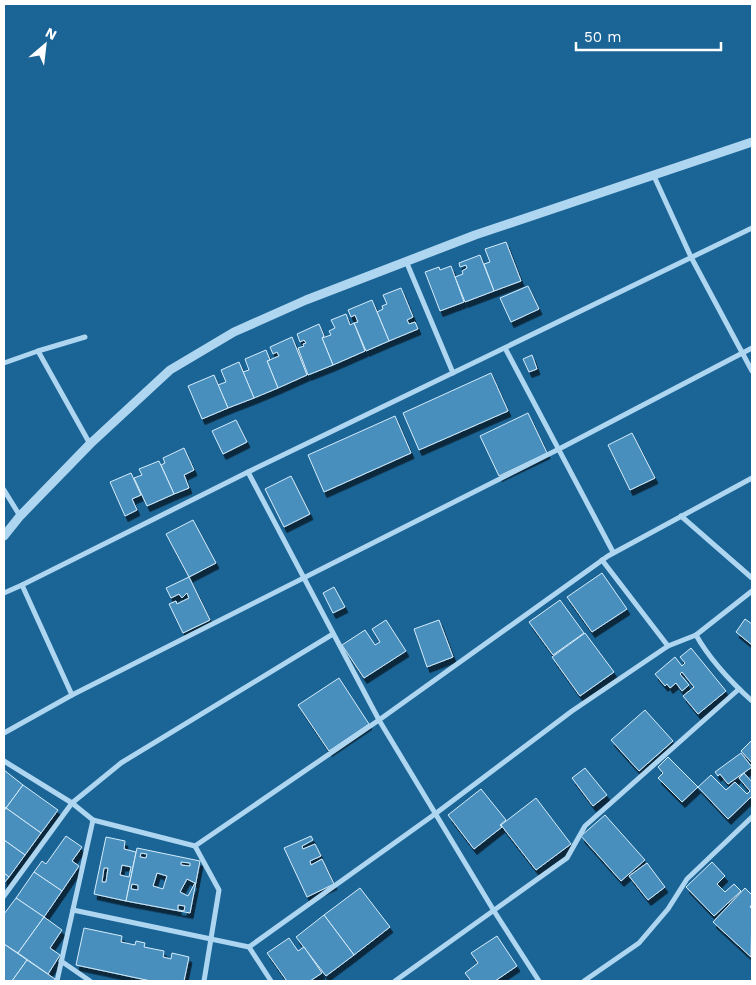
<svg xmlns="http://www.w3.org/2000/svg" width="756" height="985" font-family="'Work Sans',sans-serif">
<defs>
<filter id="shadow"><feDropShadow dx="3" dy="5.5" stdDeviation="0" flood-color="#0009"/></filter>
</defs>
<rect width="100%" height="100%" fill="#1b6496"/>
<g fill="#488fbe" stroke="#d5ecfb" fill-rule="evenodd" filter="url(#shadow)">
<polygon points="506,242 521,281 494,291 484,264 490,262 485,249"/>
<polygon points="480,255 494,291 465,302 455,277 463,274 462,271 467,268 466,265 460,267 459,263"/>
<polygon points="451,266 464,302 440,311 425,272 439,267 440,270"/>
<polygon points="528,286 539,309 511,322 500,298"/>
<polygon points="401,288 413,317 407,320 409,324 415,322 418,329 389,341 377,312 383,309 382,306 387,304 383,295"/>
<polygon points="372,300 389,341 366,351 354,323 358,322 355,315 351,317 348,310"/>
<polygon points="346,314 350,325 354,323 365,351 333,365 322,338 331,335 329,331 335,328 331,320"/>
<polygon points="319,324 324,336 322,338 333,365 308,375 298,348 304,346 303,344 306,343 304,340 300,342 297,334"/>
<polygon points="292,337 307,375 278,388 267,361 279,356 277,352 273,354 270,347"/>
<polygon points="266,350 270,360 267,361 278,388 254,398 240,365 243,372 249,370 245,359"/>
<polygon points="532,355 537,369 529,372 523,359"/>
<polygon points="239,362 254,398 228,408 218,385 226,382 221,370"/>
<polygon points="491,373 508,411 419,450 403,413"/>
<polygon points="214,375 228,408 202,419 188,386"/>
<polygon points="528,413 547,453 499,476 480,436"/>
<polygon points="395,416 411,453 324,492 308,455"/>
<polygon points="236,420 247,442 223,454 212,431"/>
<polygon points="632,433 655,478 630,490 608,445"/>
<polygon points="184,448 194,470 184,475 189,488 174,494 161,465 165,463 163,458"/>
<polygon points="159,461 174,494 147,506 134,478 142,475 139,469"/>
<polygon points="131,473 141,495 132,499 137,510 125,516 110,482"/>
<polygon points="291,476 310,514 284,527 265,489"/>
<polygon points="193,520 216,563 189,577 166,534"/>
<polygon points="602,573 627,609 592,632 567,597"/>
<polygon points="189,577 210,620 183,633 169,604 176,601 177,604 189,598 187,593 182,598 179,594 171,598 166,588"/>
<polygon points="334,587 345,607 333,613 323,593"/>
<polygon points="560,600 584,633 553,655 529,622"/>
<polygon points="745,619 752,624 752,645 736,632"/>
<polygon points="386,620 406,651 364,678 342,645 365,630 375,645 380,642 372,629"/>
<polygon points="439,620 453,657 427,667 414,629"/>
<polygon points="585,633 614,672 580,696 552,657"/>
<polygon points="691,648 726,691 698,714 683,696 694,687 682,672 680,674 689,685 682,691 676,683 670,688 667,684 665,686 655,674 675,657 682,666 685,663 680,657"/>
<polygon points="339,678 369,724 329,751 298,705"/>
<polygon points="645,710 673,741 639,771 611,740"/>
<polygon points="752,740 752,763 741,751"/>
<polygon points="741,753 752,767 728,784 720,774 718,776 715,772"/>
<polygon points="668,757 698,787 682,802 658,778 663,773 658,767"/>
<polygon points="585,768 607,795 593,806 572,778"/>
<polygon points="4,770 23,785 6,808 4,806"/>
<polygon points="744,773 752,782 752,796 728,819 698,787 711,775 726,790 735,782 747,794 750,791 739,778"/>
<polygon points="23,785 58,810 41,833 6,808"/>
<polygon points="481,789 506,820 500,825 502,827 474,849 448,815"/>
<polygon points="536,798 571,844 536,870 501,825"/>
<polygon points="6,808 41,833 25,855 4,840 4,811"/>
<polygon points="605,815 645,860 621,881 581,836"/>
<polygon points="66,836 82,847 72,861 79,866 62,891 34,872 42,861 46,864"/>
<polygon points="311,836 313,840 302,846 303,849 315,844 321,856 310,861 311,865 322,859 334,884 307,897 284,848"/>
<path d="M 106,837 L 125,841 L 124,849 L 136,852 L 126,901 L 94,894 ZM 122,865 L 131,867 L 129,877 L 120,875 ZM 104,868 L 108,868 L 106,882 L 102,882 Z"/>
<polygon points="4,840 25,855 9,877 4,873"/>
<path d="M 137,848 L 200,861 L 190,913 L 126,901 ZM 141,853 L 147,854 L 146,858 L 140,857 ZM 181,862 L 190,863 L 190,866 L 181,865 ZM 157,873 L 167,876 L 163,889 L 153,886 ZM 187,879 L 195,883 L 188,896 L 180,892 ZM 132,884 L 138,885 L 138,890 L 131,889 ZM 178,905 L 185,906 L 184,911 L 178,910 Z"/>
<polygon points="712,862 725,876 717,884 725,892 734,884 741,891 714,916 686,887"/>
<polygon points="647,863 665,887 648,900 629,876"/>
<polygon points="34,872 62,891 44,917 16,898"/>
<polygon points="4,873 9,877 4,883"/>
<polygon points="360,888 390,927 354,955 324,915"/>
<polygon points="745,888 752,895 752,904 750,907 752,909 751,957 713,922"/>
<polygon points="16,898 44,917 18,953 4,944 4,914"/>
<polygon points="324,915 354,955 326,976 296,937"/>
<polygon points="44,917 62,930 50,948 60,955 48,974 18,953"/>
<polygon points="84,928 122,936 121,942 135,945 136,941 145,943 144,947 164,951 163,957 171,959 172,953 189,957 184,981 151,981 76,965"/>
<polygon points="497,936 517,966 495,981 471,981 465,973 478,963 471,953"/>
<polygon points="289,938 298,951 304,947 322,973 310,981 287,981 267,953"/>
<polygon points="4,944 27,960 12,981 4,981"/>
<polygon points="27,960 55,979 54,981 12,981"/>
</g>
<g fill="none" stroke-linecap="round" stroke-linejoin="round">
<g stroke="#aed6f0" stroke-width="5">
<polyline points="653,174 691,257 752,371"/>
<polyline points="406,261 453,373"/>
<polyline points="505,348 613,552"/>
<polyline points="38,351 90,444"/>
<polyline points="4,363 38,351 85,337"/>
<polyline points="248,472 379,720 494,911 539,981"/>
<polyline points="4,490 20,516"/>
<polyline points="681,516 752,578"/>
<polyline points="602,560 668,646"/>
<polyline points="22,585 72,695"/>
<polyline points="4,593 22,585 248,472 752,228"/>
<path d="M 696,635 C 710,660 731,682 752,701"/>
<polyline points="4,733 72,695 559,449 752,348"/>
<polyline points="4,761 72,803 93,820 195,846 219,890 204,981"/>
<polyline points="195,846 379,720 608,556 752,478"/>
<polyline points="4,896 72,803 121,763 333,634"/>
<polyline points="73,910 249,947 271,981"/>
<polyline points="249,947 435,814 572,711 668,646 696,635 752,591"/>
<polyline points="61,961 90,981"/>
<polyline points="57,981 93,820"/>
<polyline points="395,981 567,858 585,826 739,689"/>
<polyline points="584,981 639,943 668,909 687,879 752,817"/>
</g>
<polyline stroke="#aed6f0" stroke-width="9" points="4,536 20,516 90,444 170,370 234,332 306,300 475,235 752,142"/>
</g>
<rect width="756" height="985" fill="none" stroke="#ffffff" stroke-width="10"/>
<g transform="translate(45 45) rotate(28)" stroke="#1b6496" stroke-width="4" paint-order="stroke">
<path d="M0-4L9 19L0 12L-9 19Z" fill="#ffffff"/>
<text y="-8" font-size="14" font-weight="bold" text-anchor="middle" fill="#ffffff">N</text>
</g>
<path d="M576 42v8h145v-8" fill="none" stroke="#ffffff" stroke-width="2.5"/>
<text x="584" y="42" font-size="15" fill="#ffffff" stroke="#1b6496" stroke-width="4" paint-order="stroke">50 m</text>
</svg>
